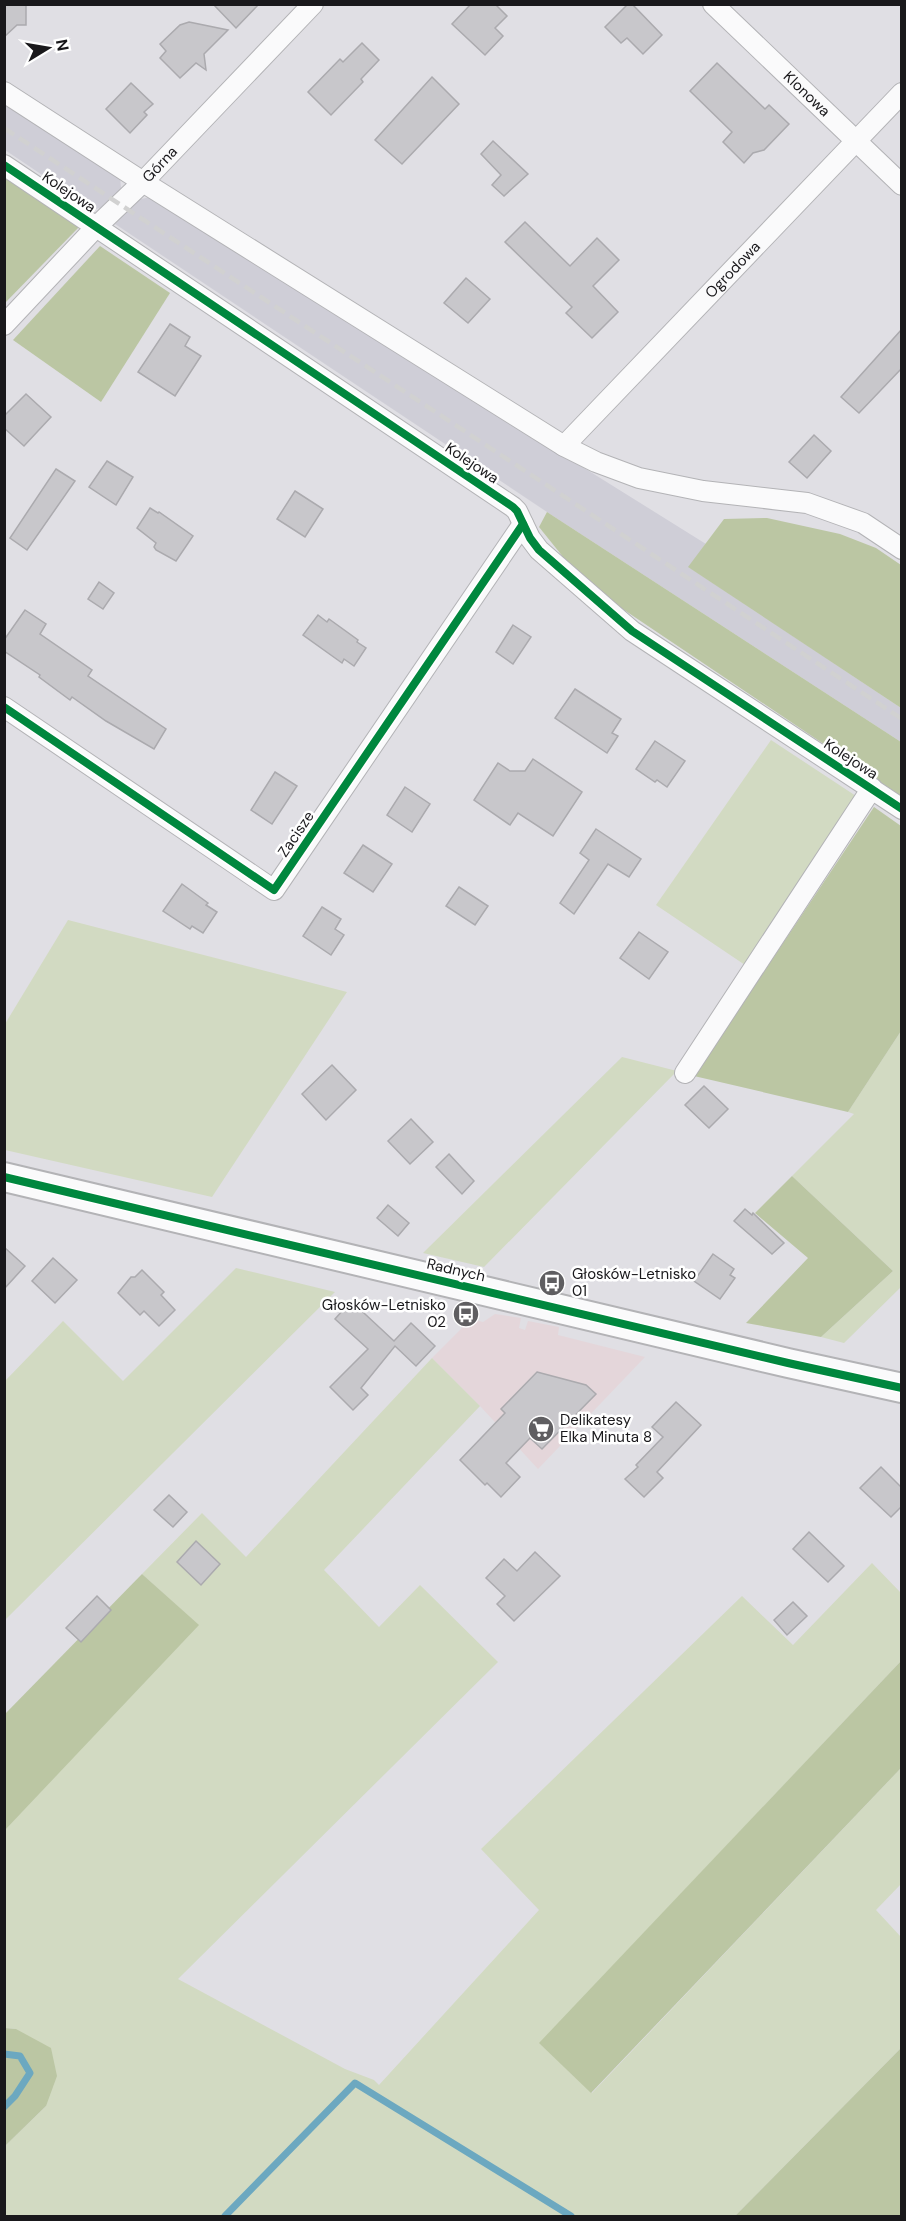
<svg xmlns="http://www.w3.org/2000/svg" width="906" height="2221" font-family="'DM Sans',sans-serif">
<rect width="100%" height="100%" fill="#e0dfe4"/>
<polygon fill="#e4d6da" points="495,1314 521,1318 519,1328 525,1330 528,1321 559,1327 558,1335 645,1357 538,1469 480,1406 432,1358 471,1319 483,1322"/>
<g fill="#cfced7">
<polygon points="4,100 120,176 121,188 104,208 93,209 5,150"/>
<polygon points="150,197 706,544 689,567 901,708 901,742 547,512 115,224 137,200"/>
</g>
<g fill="#d2dac2">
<polygon points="771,740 856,796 745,965 656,905"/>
<polygon points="68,920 347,992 212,1197 5,1150 5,1024"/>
<polygon points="901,1031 901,1287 844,1343 821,1337 893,1271 792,1176 854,1114 848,1112"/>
<polygon points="622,1057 677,1071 484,1267 423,1253"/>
<polygon points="236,1268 335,1292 5,1620 5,1381 63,1321 123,1381"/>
<polygon points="432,1358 480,1406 324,1570 379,1627 420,1585 498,1662 178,1979 345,2069 374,2080 379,2085 539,1910 481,1849 742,1596 793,1645 872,1563 901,1593 901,1661 540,2043 592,2093 901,1768 901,1884 876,1910 901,1937 901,2048 735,2216 5,2216 5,2146 46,2106 16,2029 5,2028 4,1830 198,1625 142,1574 202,1513 246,1557"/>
</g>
<g fill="#bbc6a3">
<polygon points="5,177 80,226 5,303"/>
<polygon points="100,246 170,293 101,402 13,340"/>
<polygon points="547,512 901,742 901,796 584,583 539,527"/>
<polygon points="767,518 840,534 876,548 901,565 901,708 688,567 724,519"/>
<polygon points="874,807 901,826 901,1031 848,1112 694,1076"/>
<polygon points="792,1176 893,1271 821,1337 746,1323 808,1258 755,1213"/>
<polygon points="142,1574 199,1625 5,1830 5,1714"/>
<polygon points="901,1661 901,1768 591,2093 539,2043"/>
<polygon points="5,2028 16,2029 51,2048 57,2076 46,2106 5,2146"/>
<polygon points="901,2048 901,2216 735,2216"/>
</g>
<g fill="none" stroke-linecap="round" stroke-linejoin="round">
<g stroke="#6ca8c0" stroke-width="7">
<polyline points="4,2054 20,2056 30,2073 15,2096 4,2107"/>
<polyline points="225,2216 355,2083 571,2216"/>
</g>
</g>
<g fill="#c8c7cb" stroke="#abaaae" stroke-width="1.5">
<polygon points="4,4 26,4 26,25 17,25 4,37"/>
<polygon points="213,4 259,4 236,28"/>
<polygon points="471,4 495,4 507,16 495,28 503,36 485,55 452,24"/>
<polygon points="628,4 632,4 662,35 643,54 627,38 621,43 605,27"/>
<polygon points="189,22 228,30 204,54 206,70 196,63 180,78 160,58 166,51 160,44 180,25"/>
<polygon points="362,43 379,60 361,79 363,82 331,115 308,92 340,59 343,62"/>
<polygon points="717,63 765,109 769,105 789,124 764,150 753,153 744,163 723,142 732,132 690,91"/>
<polygon points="432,77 459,104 402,164 375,140"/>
<polygon points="131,83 153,104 144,112 147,115 130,133 106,109"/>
<polygon points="493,141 528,174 504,196 492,185 501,175 481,154"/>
<polygon points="525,222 570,266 597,238 619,260 593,286 618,312 592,338 566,313 572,307 505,242"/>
<polygon points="466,278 490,299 468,323 444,303"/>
<polygon points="170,324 190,337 185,346 201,356 175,396 138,372"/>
<polygon points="902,329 902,368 859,413 841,397"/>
<polygon points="26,394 51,417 24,446 4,428 4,416"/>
<polygon points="814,435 831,451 807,478 789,462"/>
<polygon points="107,461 133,477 116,505 89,487"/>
<polygon points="56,469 75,481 27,550 10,538"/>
<polygon points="295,491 323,509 305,537 277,519"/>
<polygon points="150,508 158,513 159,512 193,536 176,561 156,550 154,547 156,543 137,528"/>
<polygon points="99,582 114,593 103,609 88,599"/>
<polygon points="25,610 46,624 40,634 92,670 88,676 166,729 154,749 106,721 72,697 70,700 39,677 40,675 4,651 4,640"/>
<polygon points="318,615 327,622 329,619 358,640 357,642 366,648 354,666 344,659 342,663 303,635"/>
<polygon points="513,625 531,637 513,664 496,652"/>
<polygon points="575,689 621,719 612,733 618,736 607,753 555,718"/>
<polygon points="655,741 685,761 667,787 657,780 655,782 636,769"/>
<polygon points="533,759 582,792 553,836 518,813 510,825 474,800 498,763 510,771 525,771"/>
<polygon points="275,772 297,786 272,824 251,810"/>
<polygon points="405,787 430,804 412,832 387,815"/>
<polygon points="596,829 641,859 629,877 608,864 574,914 560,903 589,860 580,853"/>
<polygon points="363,845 392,864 373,892 344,873"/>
<polygon points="182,884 208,903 206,905 217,912 203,933 192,926 190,929 163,911"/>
<polygon points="459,887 488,906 475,925 446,906"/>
<polygon points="322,907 341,919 335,929 344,935 331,955 303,936"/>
<polygon points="639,932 668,952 649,979 620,958"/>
<polygon points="332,1065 356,1090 326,1120 302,1094"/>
<polygon points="704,1086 728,1109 709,1128 685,1105"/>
<polygon points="411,1119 433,1142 410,1164 388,1141"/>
<polygon points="449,1154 474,1181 462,1194 436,1167"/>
<polygon points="388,1205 409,1223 398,1236 377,1218"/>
<polygon points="745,1209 752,1215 753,1213 784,1243 772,1254 734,1221"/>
<polygon points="4,1247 25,1266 4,1289"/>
<polygon points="713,1254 734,1269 730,1275 735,1278 720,1299 694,1281"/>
<polygon points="53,1258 77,1280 55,1303 32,1281"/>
<polygon points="142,1270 164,1292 161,1295 175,1310 159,1326 144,1311 140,1315 118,1293 131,1277 135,1277"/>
<polygon points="351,1301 394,1341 411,1323 435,1346 416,1366 395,1346 361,1388 368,1395 353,1410 330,1387 368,1349 335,1319"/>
<polygon points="537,1372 586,1385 596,1394 542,1449 530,1438 506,1463 520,1477 501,1497 487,1483 485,1485 460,1460 505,1413 501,1409"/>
<polygon points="676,1402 701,1425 657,1472 663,1478 644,1497 625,1479 638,1467 636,1465 663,1437 652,1427"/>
<polygon points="881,1467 902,1488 902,1506 891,1517 860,1488"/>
<polygon points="169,1495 187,1512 173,1527 154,1510"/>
<polygon points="809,1532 844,1566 828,1582 793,1549"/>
<polygon points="196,1541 220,1564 201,1585 177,1562"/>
<polygon points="535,1552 560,1576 514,1621 497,1604 505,1596 486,1578 504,1559 517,1571"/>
<polygon points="97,1596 111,1610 81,1642 66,1628"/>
<polygon points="793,1602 807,1616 787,1635 774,1620"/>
</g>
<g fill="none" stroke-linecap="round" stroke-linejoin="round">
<defs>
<g id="street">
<path id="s1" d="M 713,4 L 902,185"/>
<polyline points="4,92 143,182 564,446 596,462 639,478 703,491 807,503 863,523 902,549"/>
<polyline points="4,165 513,507 517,511 530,538 539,550 632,631 902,809"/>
<path id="s2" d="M 4,325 L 96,227 L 143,182 L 313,4"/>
<path id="s3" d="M 564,446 L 902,93"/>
<polyline points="4,707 274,890 523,524"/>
<polyline points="685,1073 872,788"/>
</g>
<polyline id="secondary" points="4,1177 788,1363 902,1388"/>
</defs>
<use href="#street" stroke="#b3b3b6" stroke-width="22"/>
<use href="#secondary" stroke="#b3b3b6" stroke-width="32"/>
<use href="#street" stroke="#fafafb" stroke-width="20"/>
<use href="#secondary" stroke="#fafafb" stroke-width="28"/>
<polyline stroke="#d1d1d1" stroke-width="4.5" stroke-dasharray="12 6" stroke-linecap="butt" points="4,128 902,719"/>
<defs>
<g id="cycleway">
<polyline points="4,165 513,507 517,511 530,538 539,550 632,631 902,809"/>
<polyline points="4,707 274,890 523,524"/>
<polyline points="4,1177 788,1363 902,1388"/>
</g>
</defs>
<use href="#cycleway" stroke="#fff" stroke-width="11"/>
<use href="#cycleway" stroke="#00873e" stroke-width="8"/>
</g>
<defs>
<symbol id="bus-disc" viewBox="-11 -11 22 22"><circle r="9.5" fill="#5f5e61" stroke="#fff"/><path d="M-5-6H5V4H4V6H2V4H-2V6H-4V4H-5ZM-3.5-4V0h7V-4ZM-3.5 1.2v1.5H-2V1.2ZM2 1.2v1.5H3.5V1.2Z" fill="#fff"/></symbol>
<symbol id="supermarket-disc" viewBox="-11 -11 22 22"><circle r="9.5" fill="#5f5e61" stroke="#fff"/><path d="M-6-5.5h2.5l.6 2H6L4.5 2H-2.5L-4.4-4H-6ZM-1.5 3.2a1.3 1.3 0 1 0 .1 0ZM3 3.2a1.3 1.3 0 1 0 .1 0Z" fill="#fff"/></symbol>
</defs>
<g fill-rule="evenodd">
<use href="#bus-disc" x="537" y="1268" width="30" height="30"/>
<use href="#bus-disc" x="451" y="1299" width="30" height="30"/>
<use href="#supermarket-disc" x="526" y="1414" width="30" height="30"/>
</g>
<g text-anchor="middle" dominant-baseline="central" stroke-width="5" stroke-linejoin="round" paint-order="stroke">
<g font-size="15" fill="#19181b" stroke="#fff">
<text stroke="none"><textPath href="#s1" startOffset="130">Klonowa</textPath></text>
<text stroke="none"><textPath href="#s2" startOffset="224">Górna</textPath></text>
<text transform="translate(69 192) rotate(34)">Kolejowa</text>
<text stroke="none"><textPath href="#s3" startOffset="244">Ogrodowa</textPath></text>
<text transform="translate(472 463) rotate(34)">Kolejowa</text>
<text transform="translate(851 759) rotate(33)">Kolejowa</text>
<text transform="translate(296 834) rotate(-56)">Zacisze</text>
<text transform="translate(456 1270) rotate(13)">Radnych</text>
</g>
<g font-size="15" fill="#19181b" stroke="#fff" text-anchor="start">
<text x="572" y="1274">Głosków-Letnisko<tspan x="572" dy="17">01</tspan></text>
<text x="446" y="1305" text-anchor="end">Głosków-Letnisko<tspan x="446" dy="17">02</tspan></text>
<text x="560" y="1420">Delikatesy<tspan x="560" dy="17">Elka Minuta 8</tspan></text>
</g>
</g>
<rect width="906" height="2221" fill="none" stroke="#19181b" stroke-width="12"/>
<g transform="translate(48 48) rotate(79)" stroke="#ffffff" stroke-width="4.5" paint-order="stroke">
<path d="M0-4.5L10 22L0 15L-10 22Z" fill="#19181b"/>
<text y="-9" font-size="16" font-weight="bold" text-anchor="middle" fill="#19181b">N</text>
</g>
</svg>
